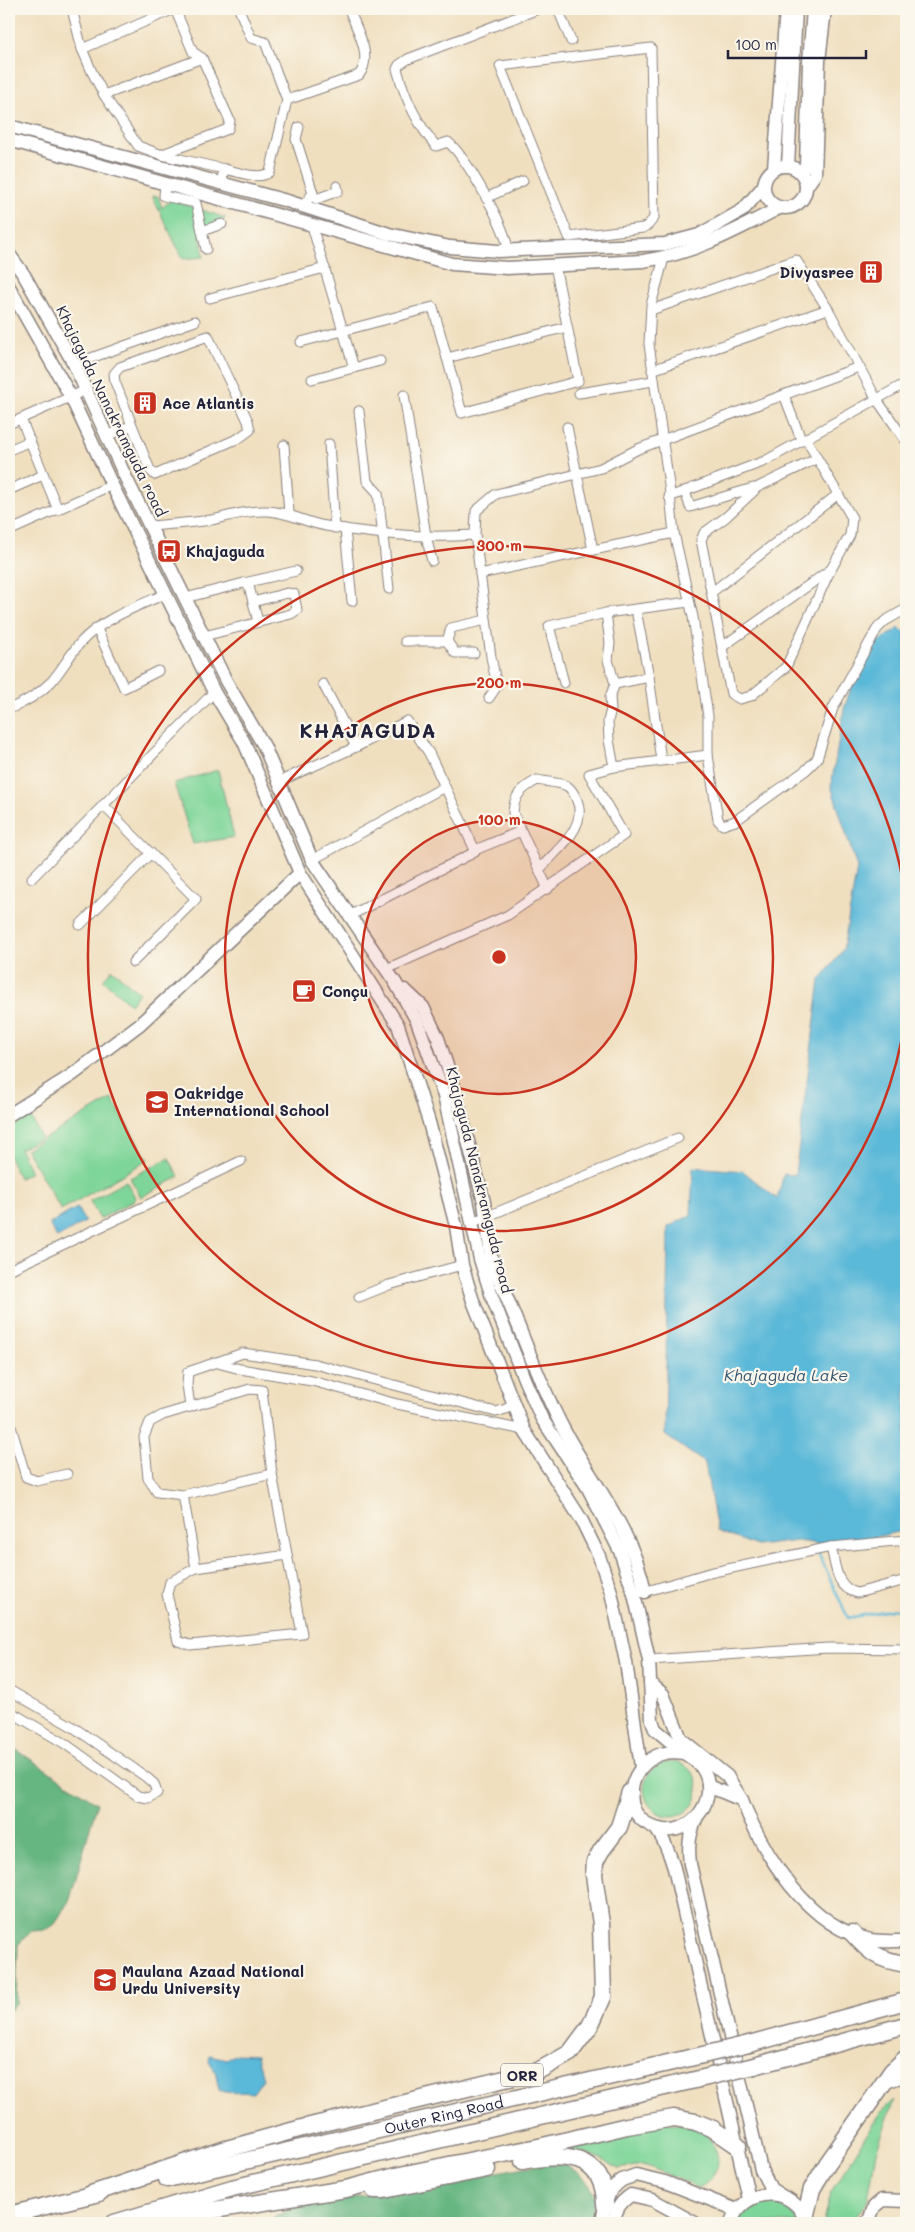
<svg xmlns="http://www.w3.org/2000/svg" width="915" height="2232" font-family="Mali,sans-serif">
<rect width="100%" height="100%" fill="#fbf7ec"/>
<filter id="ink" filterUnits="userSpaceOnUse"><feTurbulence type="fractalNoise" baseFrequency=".02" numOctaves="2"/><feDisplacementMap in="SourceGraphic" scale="10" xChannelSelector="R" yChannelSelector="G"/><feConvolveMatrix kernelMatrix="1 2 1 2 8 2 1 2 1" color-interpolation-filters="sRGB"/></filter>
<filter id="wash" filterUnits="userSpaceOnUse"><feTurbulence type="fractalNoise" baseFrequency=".0096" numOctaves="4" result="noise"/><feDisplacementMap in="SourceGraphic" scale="20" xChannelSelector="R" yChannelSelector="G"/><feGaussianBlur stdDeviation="1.12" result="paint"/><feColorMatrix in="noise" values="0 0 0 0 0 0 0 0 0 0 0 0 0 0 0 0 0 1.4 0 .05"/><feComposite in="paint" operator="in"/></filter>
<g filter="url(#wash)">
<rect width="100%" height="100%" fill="#f0dfbf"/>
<g fill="#7ed599" stroke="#507c6a">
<polygon points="152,196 158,196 162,208 171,200 226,218 200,234 204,257 183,259"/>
<polygon points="218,770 234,837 193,844 174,783"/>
<polygon points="112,969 139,993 130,1004 103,980"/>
<polygon points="112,1099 148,1160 61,1210 26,1149"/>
<polygon points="31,1117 41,1138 20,1149 31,1172 19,1178 9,1157 9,1128"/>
<polygon points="169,1158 179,1177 141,1197 130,1178"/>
<polygon points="126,1181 136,1199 100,1219 90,1201"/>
<circle cx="671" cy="1789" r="27"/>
<path d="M 894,2100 L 876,2152 L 868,2199 L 852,2223 L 826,2223 L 825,2218 C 827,2209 829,2198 833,2189 C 838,2178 846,2169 852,2159 C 866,2138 874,2116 894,2100 Z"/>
<path d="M 663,2122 C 674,2123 697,2126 705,2133 C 708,2135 710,2140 712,2143 C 724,2162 717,2177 699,2188 L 652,2168 L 642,2165 L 618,2169 C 594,2152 578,2151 550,2150 Z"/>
<path d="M 767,2200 C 783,2203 792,2209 798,2223 L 737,2223 C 744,2209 752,2203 767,2200 Z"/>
</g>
<g fill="#66b681" stroke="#446c5e">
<polygon points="9,1745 97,1803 70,1899 54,1925 46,1930 31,1931 18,1945 16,2003 9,2012"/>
<polygon points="543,2164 565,2165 579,2173 589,2183 596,2199 590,2223 264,2223 295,2207"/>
</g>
<g fill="#5ab8d8" stroke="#3e6d8a">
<polygon points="899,628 906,633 906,1530 836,1546 797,1541 757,1546 717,1531 705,1463 665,1435 668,1227 691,1215 693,1167 743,1171 777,1199 784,1174 795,1175 820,980 843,950 857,868 831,786 844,709 863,652"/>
<polygon points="77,1208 85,1222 57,1238 49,1224"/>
<path d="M 236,2054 L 257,2055 L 263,2079 L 253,2093 C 240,2091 230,2095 219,2090 L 215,2071 L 209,2062 L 210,2055 L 227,2059 Z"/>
</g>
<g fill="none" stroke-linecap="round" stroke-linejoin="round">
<polyline stroke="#5ab8d8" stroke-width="2.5" points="818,1553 848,1618 906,1607"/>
</g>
</g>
<g filter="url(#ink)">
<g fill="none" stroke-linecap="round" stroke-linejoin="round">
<defs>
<g id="street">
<polyline points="72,9 82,49 92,72 104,95 138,146 162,155 224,169"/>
<polyline points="239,9 251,38 265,42 287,100"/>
<polyline points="558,9 571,41"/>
<polygon points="651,48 654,218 648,225 643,228 569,237 500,66"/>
<polyline points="82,49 174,9"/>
<polyline points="104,95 202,58"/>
<polyline points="299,127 296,139 313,193 303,206"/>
<polyline points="163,154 228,129 230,121 202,58 193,52 175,9"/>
<polyline points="165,184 164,196 196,203 202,231 222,224"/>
<path d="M 221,184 L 224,169 C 236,171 259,181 270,172 L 287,100 L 359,75 C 374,56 356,29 349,9"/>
<polyline points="486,198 523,181"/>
<polyline points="316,199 338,191 337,186"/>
<polyline points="312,226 354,368"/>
<polyline points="202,231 206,249"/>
<path d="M 508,250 C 506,227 466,157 448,142 L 436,146 C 417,124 405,98 397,69 L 399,65 L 408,59 L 538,9"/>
<polyline points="664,258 651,305 649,344 669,485 674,533 693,617 708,716 708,755 718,820 723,825 735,821 806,770 817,759 833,708 877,629 885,621 906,609"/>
<polyline points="210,298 325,268"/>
<polyline points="651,310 796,260 828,309 877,400 906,441"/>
<polyline points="301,342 433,307 447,358 567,327"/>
<polyline points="447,358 462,413 578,381 555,265"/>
<polyline points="74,364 195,321"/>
<polyline points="652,370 828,309"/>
<polyline points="312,379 380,361"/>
<polyline points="579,393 653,381"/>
<polyline points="404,395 426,536 432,561"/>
<polyline points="784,395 799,434"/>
<polyline points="359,411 367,481 378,493 389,589"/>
<polyline points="21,419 58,510"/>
<polyline points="9,424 86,390"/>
<polyline points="567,427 593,550"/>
<polyline points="107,436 132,425 115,382 114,374 120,367 208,336 248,421 250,430 239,438 155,475 150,470 132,425"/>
<polyline points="329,444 335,528"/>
<polyline points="284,445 289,513"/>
<polyline points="9,450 30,441"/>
<polyline points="754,489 816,459"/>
<polyline points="9,490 43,475"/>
<polyline points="685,491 690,507 753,488 754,491 726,517 704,533 701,540 731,694 740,699 751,696 786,667 828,575 850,535 852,518 806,439"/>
<polyline points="669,497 765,461 906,383"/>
<path d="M 151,526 C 171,524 191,523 211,520 C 230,516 248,510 268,511 C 289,512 306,523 326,526 C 375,535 426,538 475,535"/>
<polyline points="345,529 352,601"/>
<polyline points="9,531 112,485"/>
<polyline points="480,574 674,533"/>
<polyline points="244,583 296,571"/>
<polyline points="712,592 837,495"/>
<polyline points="185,598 244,583 249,586 258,622"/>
<polyline points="636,610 649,677"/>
<polyline points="606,613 610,643 608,660 615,684 610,697 611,709 608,721 609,740 614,767"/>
<polyline points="97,629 124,688 158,671"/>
<polyline points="204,636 291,614 297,610 294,594 287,593 253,602"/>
<polyline points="405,641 447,641 455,653 474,653"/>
<polyline points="447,641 451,628 486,620"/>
<polyline points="722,647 830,570"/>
<polyline points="564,683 549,626 606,613 689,602"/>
<polyline points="323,684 356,747"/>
<polyline points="615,684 649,677 661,760"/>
<polyline points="489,698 497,686 496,681 491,657 475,535 476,511 496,494 601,468 638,449 859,367"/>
<path d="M 9,709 C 24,703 39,694 51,682 C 62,670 70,654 81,642 C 102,619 138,606 165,594"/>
<polyline points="278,782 356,747 407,721 429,753 475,850"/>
<polyline points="103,805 196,899 133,962"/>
<polyline points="312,860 444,787"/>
<path d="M 540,869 C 556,850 590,827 576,798 C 574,794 572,789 567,786 C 558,782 546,782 537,780 C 521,789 514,795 513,813 L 548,889"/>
<polyline points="32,878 214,692"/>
<polyline points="351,915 475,852 475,850 521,831"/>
<polyline points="80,925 151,853"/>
<polyline points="386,969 508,915 624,835 589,774 614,767 708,755"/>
<polyline points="473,1222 678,1138"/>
<polyline points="9,1270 241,1161"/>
<polyline points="359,1297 389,1285 462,1265"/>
<polyline points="214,1362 240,1369 312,1381 397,1404 524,1430"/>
<polyline points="188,1372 243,1353 315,1364 496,1412 506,1409 514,1403"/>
<polyline points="188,1372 187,1384 190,1407"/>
<polyline points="9,1420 26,1477 37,1481 67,1474"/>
<polyline points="272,1474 302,1634 190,1645 178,1641 167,1594 170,1582 196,1568 287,1555"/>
<polyline points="183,1495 157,1492 148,1478 144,1437 150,1422 163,1415 250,1389 262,1390 272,1474 183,1495 196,1568"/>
<path d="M 906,1540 L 831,1547 C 836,1566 835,1587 857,1593 L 906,1580"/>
<polyline points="640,1593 709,1573 831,1547"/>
<polyline points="649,1660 828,1648 906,1649"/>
<polyline points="9,1690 73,1727 146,1777 154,1784 157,1793 148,1798 138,1796 64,1743 9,1711"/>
</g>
<g id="secondary">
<polyline points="9,126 287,201 389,234 450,247 498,251 665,244 699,235 743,210 763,187"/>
<path d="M 9,140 L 452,264 L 507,268 L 643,261 C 693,254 735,231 779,208"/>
<circle cx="785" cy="187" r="21"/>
<polyline points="788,166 796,9"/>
<polyline points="774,168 786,9"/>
<polyline points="801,173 806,165 809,62 813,9"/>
<polyline points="806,187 815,174 819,61 825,9"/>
<polyline points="9,254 24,275 74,364 125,476 226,681 264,746 312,860 395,982 417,1021 444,1096 480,1259 492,1297 525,1381 542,1419 588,1488 620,1551 634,1594 649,1660 652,1720 655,1729 684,1753"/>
<polyline points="9,287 71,397 112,485 214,692 244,742 300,873 398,1025 429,1122 456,1226 462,1265 473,1301 524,1430 581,1519 599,1556 611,1592 626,1662 641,1767"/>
<path d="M 405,990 L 423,1007 L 438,1038 L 453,1084 L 484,1202 L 492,1264 L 496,1273 C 520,1325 537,1380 564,1430 C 593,1484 633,1530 645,1592"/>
<polyline points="9,1115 72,1075 140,1024 300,873"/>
<polyline points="650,1683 663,1694 681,1739 727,1776 742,1800"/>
<path d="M 708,1786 L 742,1800 C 764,1856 808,1927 871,1940 C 882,1942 895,1941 906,1941"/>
<path d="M 696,1819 C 689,1835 688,1847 690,1864 L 761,2170 L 771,2189 L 782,2196"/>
<path d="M 655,1828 C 660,1829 666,1831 671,1830 C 699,1828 719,1792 702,1768 C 698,1762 690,1757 684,1753 C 667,1751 655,1753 643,1766 C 629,1781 626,1807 643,1821 C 647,1824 653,1826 656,1829 C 665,1840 670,1855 674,1868 L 749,2199"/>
<polyline points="883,2083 906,2075"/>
<polyline points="602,2223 605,2205 611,2189 622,2180 636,2175 665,2182 737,2210"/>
<path d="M 613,2223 C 616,2210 619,2203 631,2195 L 653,2200 L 695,2223"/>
<path d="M 731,2223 C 743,2186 796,2184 806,2223"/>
<polyline points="868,2223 874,2207 882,2200 906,2201"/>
</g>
<g id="highway">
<path d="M 852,1933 C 870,1953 878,1960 906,1964"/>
<polyline points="749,2044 906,2001"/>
<polyline points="754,2066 906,2025"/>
<path d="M 523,2161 C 562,2153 605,2153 605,2205"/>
<path id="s1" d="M 167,2179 L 707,2054"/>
<polyline points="374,2190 384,2190 487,2169"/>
<polyline points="88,2195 223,2150 306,2127 538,2071 570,2053 590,2026 603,1997 601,1924 594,1875 595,1862 601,1851 619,1827 630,1792"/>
<polyline points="9,2215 99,2193"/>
<polyline points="805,2218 812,2189 827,2164 892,2071 906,2058"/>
<polyline points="114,2223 232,2188 712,2076"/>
<polyline points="132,2223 346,2189 400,2175 543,2146 627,2126 674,2118 696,2122 713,2129 738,2146"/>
</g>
</defs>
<use href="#street" stroke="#89807d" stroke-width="11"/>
<use href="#secondary" stroke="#89807d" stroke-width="15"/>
<use href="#highway" stroke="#89807d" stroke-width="19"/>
<use href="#street" stroke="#fff" stroke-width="9"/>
<use href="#secondary" stroke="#fff" stroke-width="12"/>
<use href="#highway" stroke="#fff" stroke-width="16"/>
<defs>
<g id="highway-bridge">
<polyline points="707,2054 749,2044"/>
<polyline points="712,2076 754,2066"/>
</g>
</defs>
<use href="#highway-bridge" stroke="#89807d" stroke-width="19" stroke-linecap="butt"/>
<use href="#highway-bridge" stroke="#fff" stroke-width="16"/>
</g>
</g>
<circle cx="499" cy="957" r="137" fill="#c8321e" fill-opacity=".12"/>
<g fill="none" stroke="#c8321e" stroke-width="2.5">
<circle cx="499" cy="957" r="137"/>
<circle cx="499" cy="957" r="274"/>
<path d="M906 1014A411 411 0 1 1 906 900"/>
</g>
<defs>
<symbol id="building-square" viewBox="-11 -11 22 22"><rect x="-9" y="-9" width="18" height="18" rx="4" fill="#c8321e" stroke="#fbf7ec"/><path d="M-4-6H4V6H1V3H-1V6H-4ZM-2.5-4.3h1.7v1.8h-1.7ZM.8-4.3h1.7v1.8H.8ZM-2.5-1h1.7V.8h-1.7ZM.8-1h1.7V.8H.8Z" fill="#fff"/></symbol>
<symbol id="bus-square" viewBox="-11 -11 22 22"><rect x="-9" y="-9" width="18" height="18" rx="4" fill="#c8321e" stroke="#fbf7ec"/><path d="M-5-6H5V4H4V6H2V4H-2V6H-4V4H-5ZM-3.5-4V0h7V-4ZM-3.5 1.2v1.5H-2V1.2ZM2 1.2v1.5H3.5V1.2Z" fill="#fff"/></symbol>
<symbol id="cafe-square" viewBox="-11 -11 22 22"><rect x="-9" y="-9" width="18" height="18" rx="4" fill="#c8321e" stroke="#fbf7ec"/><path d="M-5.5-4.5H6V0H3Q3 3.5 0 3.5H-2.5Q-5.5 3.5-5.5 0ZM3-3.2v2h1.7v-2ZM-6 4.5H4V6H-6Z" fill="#fff"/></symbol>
<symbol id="school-square" viewBox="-11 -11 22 22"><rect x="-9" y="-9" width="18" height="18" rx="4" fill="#c8321e" stroke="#fbf7ec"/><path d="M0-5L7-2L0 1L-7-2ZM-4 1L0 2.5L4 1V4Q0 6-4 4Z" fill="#fff"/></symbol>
<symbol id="university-square" viewBox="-11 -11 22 22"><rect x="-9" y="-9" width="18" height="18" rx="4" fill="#c8321e" stroke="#fbf7ec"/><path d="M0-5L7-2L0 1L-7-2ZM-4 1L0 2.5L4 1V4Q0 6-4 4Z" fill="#fff"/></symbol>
</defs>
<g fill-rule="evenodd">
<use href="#building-square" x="857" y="258" width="28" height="28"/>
<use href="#building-square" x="131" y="389" width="28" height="28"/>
<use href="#bus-square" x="155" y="537" width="28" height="28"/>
<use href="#cafe-square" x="290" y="977" width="28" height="28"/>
<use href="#school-square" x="143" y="1088" width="28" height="28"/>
<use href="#university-square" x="91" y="1966" width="28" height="28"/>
</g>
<g text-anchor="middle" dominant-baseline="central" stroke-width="4.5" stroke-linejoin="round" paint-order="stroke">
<rect fill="#fbf7ec" stroke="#636270" stroke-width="1" x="501" y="2063.5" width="42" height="23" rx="4"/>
<g font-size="14" font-weight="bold" fill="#22223b">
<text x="522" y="2075">ORR</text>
</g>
<g font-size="15" font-weight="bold" fill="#22223b" stroke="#fbf7ec" text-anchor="start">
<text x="854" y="272" text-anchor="end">Divyasree</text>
<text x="162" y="403">Ace Atlantis</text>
<text x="186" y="551">Khajaguda</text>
<text x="322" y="991">Conçu</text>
<text x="174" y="1093">Oakridge<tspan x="174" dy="17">International School</tspan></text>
<text x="122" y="1971">Maulana Azaad National<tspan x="122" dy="17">Urdu University</tspan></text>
</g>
<g font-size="15" fill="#22223b" stroke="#fbf7ec">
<text transform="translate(112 411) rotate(64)">Khajaguda Nanakramguda road</text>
<text transform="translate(480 1180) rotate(76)">Khajaguda Nanakramguda road</text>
<text stroke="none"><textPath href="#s1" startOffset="284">Outer Ring Road</textPath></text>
</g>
<g font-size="16" font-style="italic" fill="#365672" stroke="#fbf7ec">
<text x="786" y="1374">Khajaguda Lake</text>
</g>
<g font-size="20" font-weight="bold" letter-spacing="1" fill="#22223b" stroke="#fbf7ec">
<text x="368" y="730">KHAJAGUDA</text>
</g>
</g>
<circle cx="499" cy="957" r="8" fill="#c8321e" stroke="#fbf7ec" stroke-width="2.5"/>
<g font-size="15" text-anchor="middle" font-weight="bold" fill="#c8321e" stroke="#fbf7ec" stroke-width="4.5" stroke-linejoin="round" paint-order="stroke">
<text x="499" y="551">300 m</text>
<text x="499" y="688">200 m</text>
<text x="499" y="825">100 m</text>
</g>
<rect width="915" height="2232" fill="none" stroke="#fbf7ec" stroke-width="30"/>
<path d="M728 50v8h138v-8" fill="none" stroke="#22223b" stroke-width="2.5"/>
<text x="735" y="50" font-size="15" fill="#22223b" stroke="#fbf7ec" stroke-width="4" paint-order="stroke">100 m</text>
</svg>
